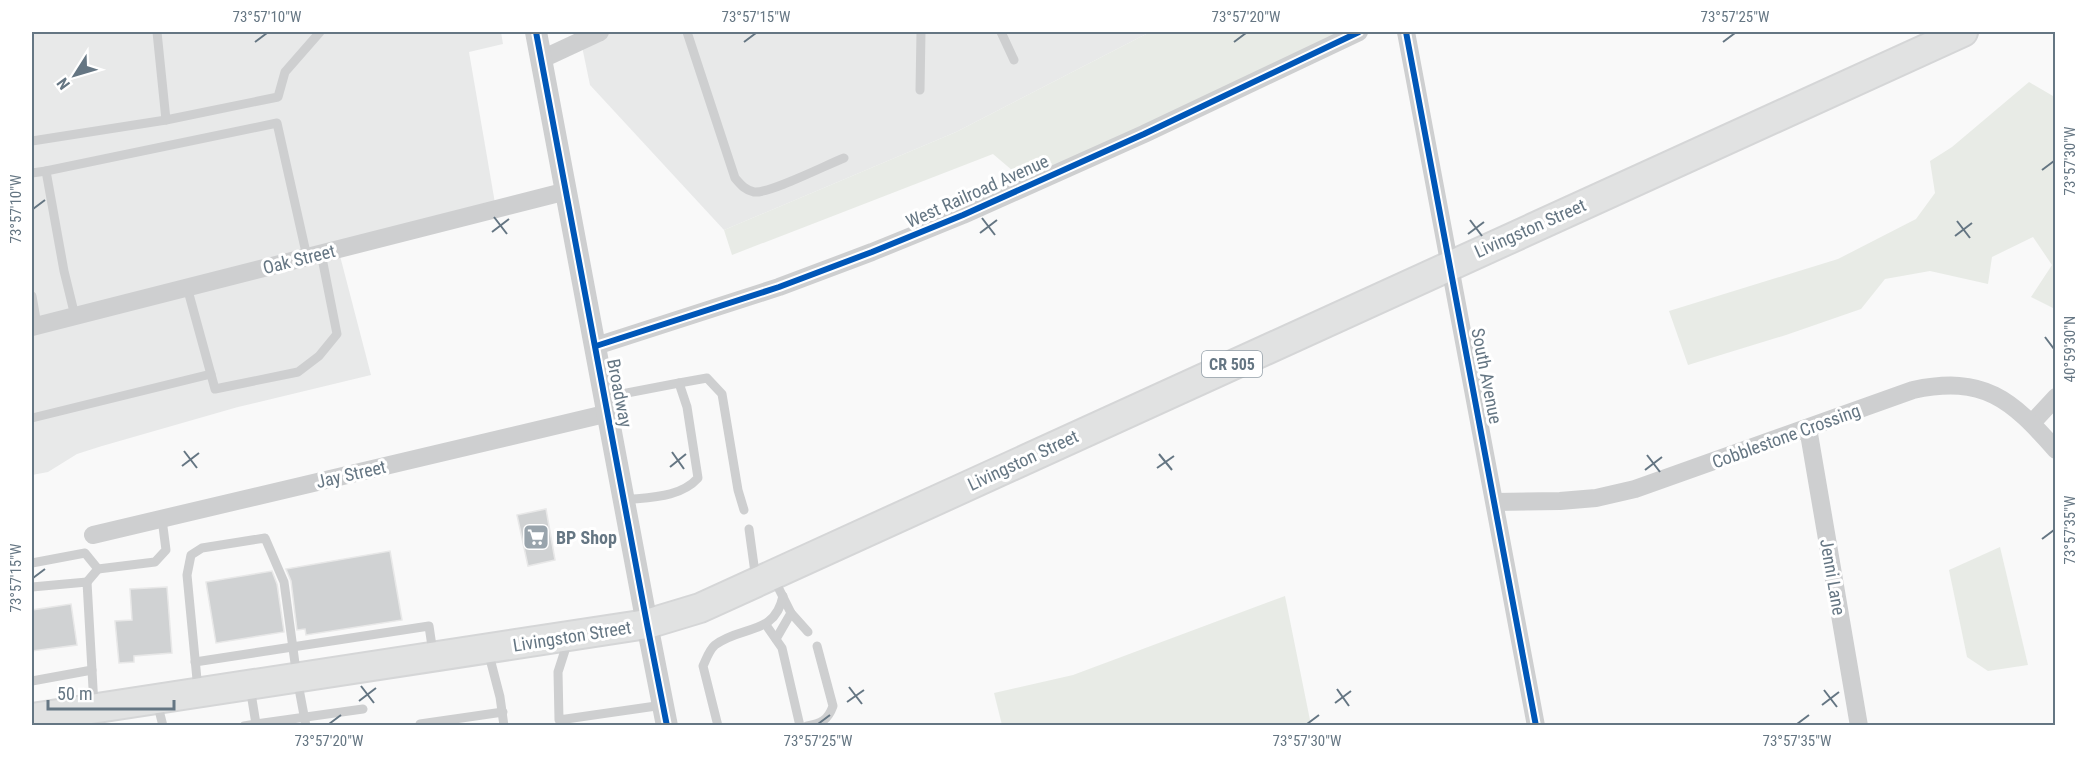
<svg xmlns="http://www.w3.org/2000/svg" width="2087" height="757" font-family="'Roboto Condensed',sans-serif">
<rect width="100%" height="100%" fill="#f9f9f9"/>
<g fill="#e8e9e9">
<polygon points="32,32 501,32 503,44 469,52 496,209 339,252 371,375 238,407 102,446 77,454 48,472 32,475"/>
<polygon points="579,32 1150,32 956,132 724,230 590,85"/>
</g>
<g fill="#e8ebe6">
<polygon points="1150,32 1356,32 1027,183 993,154 732,255 724,230 956,132"/>
<polygon points="2029,82 2053,96 2055,95 2055,309 2031,297 2052,265 2033,237 1992,257 1988,284 1930,271 1885,279 1861,309 1786,335 1688,365 1669,311 1838,259 1916,219 1935,193 1930,161 1952,147"/>
<polygon points="2000,547 2028,665 1988,671 1967,657 1949,570"/>
<polygon points="1285,596 1311,725 1002,725 994,693 1073,675"/>
</g>
<g fill="#d0d2d3" stroke="#e8e8e8" stroke-width="1.5">
<polygon points="546,509 555,560 528,566 517,515"/>
<polygon points="390,551 402,620 306,635 305,629 297,630 291,581 286,569"/>
<polygon points="272,571 277,584 284,632 216,643 206,582"/>
<polygon points="167,587 172,653 134,656 134,662 119,663 115,621 132,620 130,589"/>
<polygon points="71,604 77,645 32,651 32,610"/>
</g>
<g fill="none" stroke-linecap="round" stroke-linejoin="round">
<defs>
<polyline id="primary" points="32,718 647,624 700,608 1963,32"/>
</defs>
<use href="#primary" stroke="#d5d6d7" stroke-width="32"/>
<g stroke="#cecfd0" stroke-width="9">
<path d="M 687,32 L 735,178 C 741,185 745,190 754,192 C 769,194 826,165 844,158"/>
<polyline points="1001,32 1014,60"/>
<polyline points="920,90 921,32"/>
<polyline points="166,120 278,97 285,72 320,32"/>
<polyline points="32,141 166,120 157,32"/>
<polyline points="32,173 46,171"/>
<polyline points="187,287 215,389 298,372 319,356 337,334 321,253"/>
<polyline points="32,296 37,325"/>
<polyline points="75,316 64,271 46,171 277,123 307,257"/>
<polyline points="679,383 707,378 722,394 738,490 744,510"/>
<path d="M 606,397 L 679,383 L 687,407 L 698,478 C 680,498 650,497 624,500"/>
<polyline points="32,418 211,374"/>
<polyline points="749,529 756,580"/>
<polyline points="32,563 85,553 98,569 87,582"/>
<polyline points="98,569 155,562 166,550 162,519"/>
<polyline points="773,577 791,613 808,632"/>
<polyline points="32,587 87,582 94,706"/>
<polyline points="766,625 782,648 800,726"/>
<polyline points="776,639 791,613"/>
<polyline points="568,641 558,672 559,720 663,705"/>
<polyline points="488,651 500,697 504,726"/>
<polyline points="195,662 429,626 433,653"/>
<polyline points="32,681 92,670"/>
<polyline points="198,690 187,575 191,555 202,548 265,538 284,582 297,678 306,726"/>
<polyline points="157,702 163,726"/>
<polyline points="244,726 256,724 250,687"/>
<polyline points="257,726 256,724 363,709"/>
<polyline points="421,726 420,724 503,712"/>
<path d="M 718,726 L 703,666 C 706,660 709,650 715,645 C 741,625 775,636 783,596"/>
<path d="M 807,726 C 821,724 828,720 833,706 L 817,646"/>
</g>
<g stroke="#cecfd0" stroke-width="18">
<polyline points="1406,32 1536,726"/>
<polyline points="542,59 600,32"/>
<polyline points="32,327 567,191"/>
<polyline points="596,346 779,287 872,252 963,215 1144,134 1359,32"/>
<polyline points="2032,423 2056,397"/>
<polyline points="1808,428 1859,726"/>
<path d="M 1495,502 L 1560,501 L 1596,498 L 1635,489 L 1913,390 C 1984,375 2011,399 2056,450"/>
<polyline points="93,535 609,413"/>
</g>
<polyline stroke="#cecfd0" stroke-width="22" points="536,32 647,624 667,726"/>
<use href="#primary" stroke="#e1e2e2" stroke-width="28"/>
<defs>
<g id="cycleway">
<polyline points="536,32 647,624 667,726"/>
<polyline points="1406,32 1536,726"/>
<polyline points="596,346 779,287 872,252 963,215 1144,134 1359,32"/>
</g>
</defs>
<use href="#cycleway" stroke="#fff" stroke-width="10"/>
<use href="#cycleway" stroke="#0057b8" stroke-width="6"/>
</g>
<path fill="none" stroke="#657683" stroke-width="2" d="M 255,42 L 267,33M 744,42 L 756,33M 1234,42 L 1246,33M 1723,42 L 1735,33M 2042,170 L 2054,161M 33,209 L 45,200M 494,217 L 507,234M 982,218 L 995,235M 1470,220 L 1482,236M 1957,221 L 1970,238M 492,232 L 509,219M 980,233 L 997,220M 1468,234 L 1484,222M 1955,236 L 1972,223M 2045,337 L 2054,349M 184,451 L 197,468M 672,452 L 684,469M 1159,454 L 1172,470M 1647,455 L 1660,472M 182,466 L 199,453M 670,467 L 686,454M 1157,468 L 1174,456M 1645,470 L 1662,457M 2042,539 L 2054,530M 33,578 L 45,569M 361,686 L 374,703M 849,687 L 862,704M 1337,689 L 1349,706M 1824,690 L 1837,707M 359,701 L 376,688M 847,702 L 864,690M 1335,703 L 1351,691M 1822,705 L 1839,692M 329,724 L 341,715M 818,724 L 830,715M 1307,724 L 1319,715M 1797,724 L 1809,715"/>
<defs>
<symbol id="supermarket-square" viewBox="-11 -11 22 22"><rect x="-9" y="-9" width="18" height="18" rx="4" fill="#99a4ac" stroke="#fff"/><path d="M-6-5.5h2.5l.6 2H6L4.5 2H-2.5L-4.4-4H-6ZM-1.5 3.2a1.3 1.3 0 1 0 .1 0ZM3 3.2a1.3 1.3 0 1 0 .1 0Z" fill="#fff"/></symbol>
</defs>
<g fill-rule="evenodd">
<use href="#supermarket-square" x="521" y="522" width="30" height="30"/>
</g>
<g text-anchor="middle" dominant-baseline="central" stroke-width="6" stroke-linejoin="round" paint-order="stroke">
<rect fill="#fff" stroke="#939fa8" stroke-width="1.5" x="1202" y="351" width="60" height="26" rx="4.5"/>
<g font-size="16" font-weight="bold" fill="#657683">
<text x="1232" y="364">CR 505</text>
</g>
<g font-size="18" fill="#657683" stroke="#fff">
<text transform="translate(977 191) rotate(-24)">West Railroad Avenue</text>
<text transform="translate(1530 228) rotate(-24)">Livingston Street</text>
<text transform="translate(299 259) rotate(-14)">Oak Street</text>
<text transform="translate(1487 376) rotate(79)">South Avenue</text>
<text transform="translate(620 393) rotate(79)">Broadway</text>
<text transform="translate(1786 436) rotate(-20)">Cobblestone Crossing</text>
<text transform="translate(1023 460) rotate(-25)">Livingston Street</text>
<text transform="translate(351 474) rotate(-13)">Jay Street</text>
<text transform="translate(1833 577) rotate(80)">Jenni Lane</text>
<text transform="translate(572 636) rotate(-9)">Livingston Street</text>
</g>
<g font-size="18" font-weight="bold" fill="#657683" stroke="#fff" text-anchor="start">
<text x="556" y="537">BP Shop</text>
</g>
</g>
<rect width="2087" height="757" fill="none" stroke="#ffffff" stroke-width="66"/>
<g transform="translate(75 75) rotate(233)" stroke="#ffffff" stroke-width="4.5" paint-order="stroke">
<path d="M0-4.5L10 22L0 15L-10 22Z" fill="#657683"/>
<text y="-9" font-size="16" font-weight="bold" text-anchor="middle" fill="#657683">N</text>
</g>
<path d="M48 700v9h126v-9" fill="none" stroke="#657683" stroke-width="3"/>
<text x="57" y="700" font-size="18" fill="#657683" stroke="#ffffff" stroke-width="4.5" paint-order="stroke">50 m</text>
<rect x="33" y="33" width="2021" height="691" fill="none" stroke="#657683" stroke-width="2"/>
<g font-size="15" text-anchor="middle" fill="#657683">
<text x="267" y="22">73°57'10"W</text>
<text x="756" y="22">73°57'15"W</text>
<text x="1246" y="22">73°57'20"W</text>
<text x="1735" y="22">73°57'25"W</text>
<text transform="translate(2070 161) rotate(-90)" y="5">73°57'30"W</text>
<text transform="translate(16 209) rotate(-90)" y="5">73°57'10"W</text>
<text transform="translate(2070 349) rotate(-90)" y="5">40°59'30"N</text>
<text transform="translate(2070 530) rotate(-90)" y="5">73°57'35"W</text>
<text transform="translate(16 578) rotate(-90)" y="5">73°57'15"W</text>
<text x="329" y="746">73°57'20"W</text>
<text x="818" y="746">73°57'25"W</text>
<text x="1307" y="746">73°57'30"W</text>
<text x="1797" y="746">73°57'35"W</text>
</g>
</svg>
